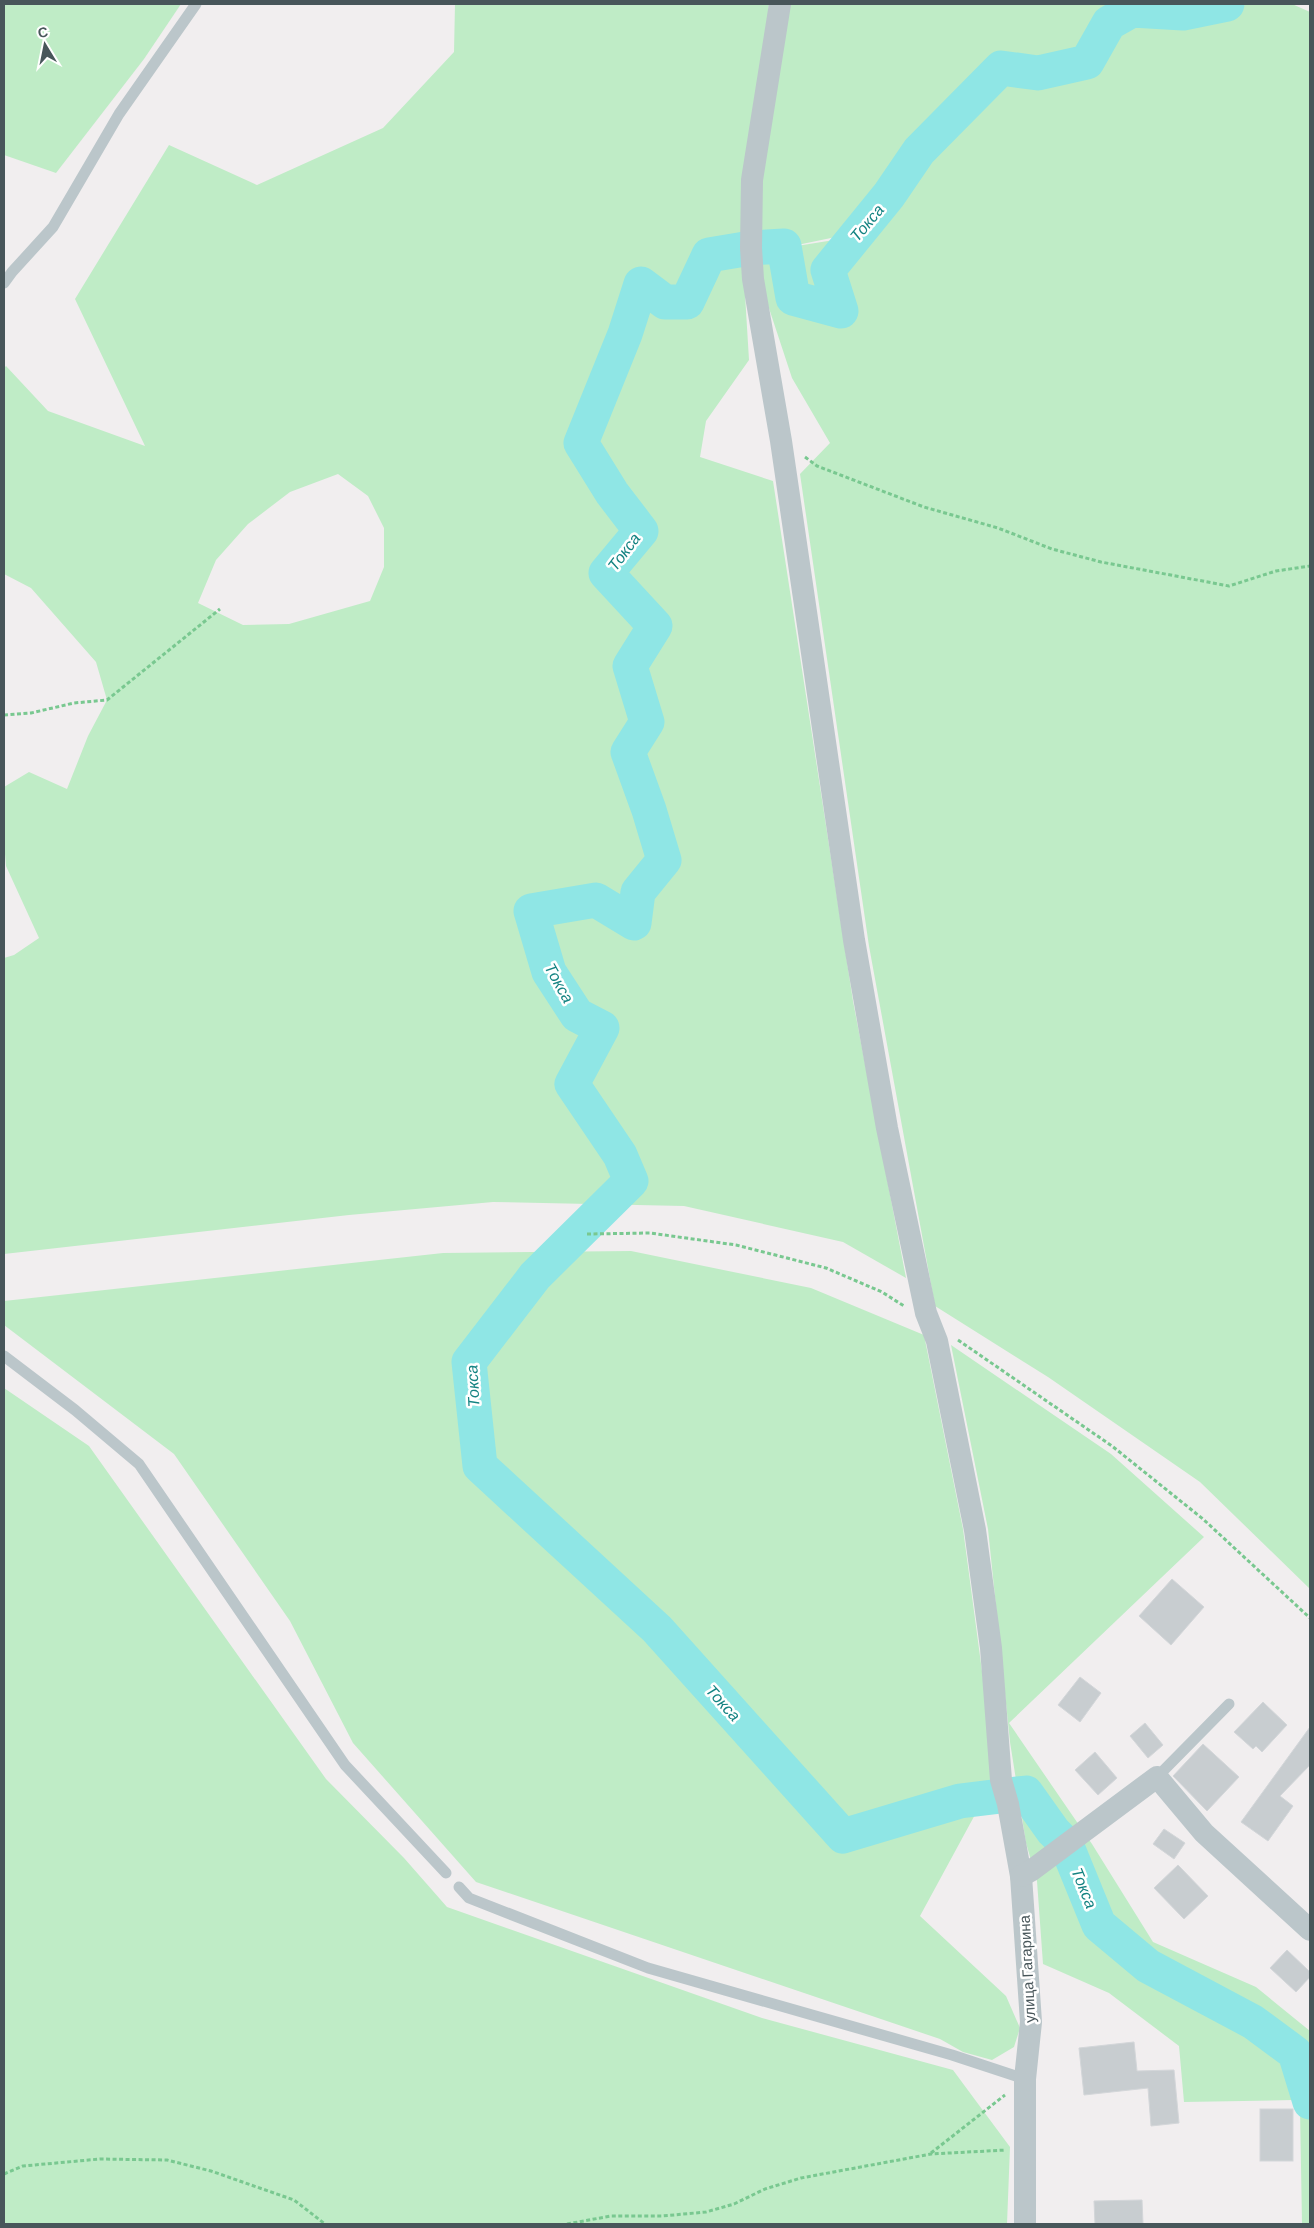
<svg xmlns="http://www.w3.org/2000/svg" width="1314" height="2228" font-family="Arial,sans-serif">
<rect width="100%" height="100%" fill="#f1eeef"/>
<g fill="#bfecc6" fill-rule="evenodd">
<polygon points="4,4 181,4 144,59 56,173 4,155"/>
<path d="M 455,4 L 769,4 L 744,278 L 749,360 L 706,421 L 700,457 L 773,481 L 853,1001 L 906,1278 L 843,1242 L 684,1206 L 493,1202 L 349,1215 L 4,1254 L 4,958 L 14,955 L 39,938 L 6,866 L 4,842 L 4,787 L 29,772 L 67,789 L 88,736 L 107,700 L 96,662 L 31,588 L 4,574 L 4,368 L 6,366 L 48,411 L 145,446 L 75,299 L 169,145 L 257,185 L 383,128 L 454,52 ZM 338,474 L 368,496 L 384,528 L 384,567 L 370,601 L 289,624 L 243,625 L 198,603 L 216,560 L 248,524 L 290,492 Z"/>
<path d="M 790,4 L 1199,4 C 1167,11 1129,0 1105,19 C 1098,27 1090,47 1084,57 L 1038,68 L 997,64 L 917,149 L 855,233 L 778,249 L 859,236 L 922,153 L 1001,72 L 1038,76 L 1087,66 L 1112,27 L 1131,16 L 1183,18 L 1250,4 L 1292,4 L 1310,12 L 1310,1589 L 1200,1482 L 1048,1377 L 935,1306 L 869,946 L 800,474 L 830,443 L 792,378 L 760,281 L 758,181 Z"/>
<polygon points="631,1251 811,1288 924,1335 963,1529 996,1776 920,1916 1006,1996 1020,2028 1014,2047 992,2060 963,2052 940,2039 476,1882 353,1743 290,1621 174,1454 4,1325 4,1301 443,1253"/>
<polygon points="951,1345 1111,1454 1204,1537 1009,1723 1092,1844 1153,1942 1256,1987 1310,2031 1310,2224 1302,2224 1300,2108 1293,2100 1184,2102 1179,2046 1109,1993 1043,1964 1037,1881 1026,1843 1010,1742 988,1529"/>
<polygon points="4,1388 89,1446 326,1779 404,1858 447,1907 762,2018 953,2070 1010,2147 1007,2224 4,2224"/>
</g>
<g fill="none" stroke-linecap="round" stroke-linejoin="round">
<polyline stroke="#8fe6e5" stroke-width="35" points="1227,4 1183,13 1132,10 1109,23 1087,62 1038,73 1001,68 919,151 889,195 828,270 841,311 793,298 784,246 751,248 709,255 687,302 665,302 641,284 625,334 581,443 612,493 641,531 606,573 655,626 630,666 647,722 628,752 649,810 664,860 638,892 634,923 596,900 531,911 549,972 577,1015 602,1028 572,1084 620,1155 631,1181 535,1276 469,1362 480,1466 657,1629 843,1836 960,1801 1026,1793 1053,1831 1066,1844 1099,1925 1148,1966 1253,2022 1295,2053 1310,2102"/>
</g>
<g fill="#c8cdd0" stroke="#d3d6d9">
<polygon points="1172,1579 1204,1607 1171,1645 1139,1616"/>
<polygon points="1080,1677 1101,1693 1080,1722 1058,1705"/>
<polygon points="1263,1702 1287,1725 1262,1752 1256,1746 1253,1749 1234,1732"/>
<polygon points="1145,1723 1163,1745 1148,1758 1130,1736"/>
<polygon points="1310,1727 1310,1765 1280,1796 1293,1806 1268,1841 1241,1822"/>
<polygon points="1203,1744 1239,1777 1207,1811 1173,1776"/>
<polygon points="1095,1752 1117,1778 1098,1795 1075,1770"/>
<polygon points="1164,1829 1185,1843 1174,1859 1153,1844"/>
<polygon points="1178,1865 1208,1896 1184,1919 1154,1888"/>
<polygon points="1287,1950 1310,1972 1310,1977 1296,1992 1270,1968"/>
<polygon points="1134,2042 1137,2071 1174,2070 1179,2123 1151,2126 1148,2088 1084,2095 1079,2048"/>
<rect x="1260" y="2109" width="33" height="52"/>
<polygon points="1142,2200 1143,2224 1095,2224 1094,2201"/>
</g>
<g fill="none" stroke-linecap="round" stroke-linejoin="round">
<g stroke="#79c890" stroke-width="3" stroke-dasharray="4 2.5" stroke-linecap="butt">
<polyline points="805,457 817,466 924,507 998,528 1052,549 1101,562 1229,586 1276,571 1310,566"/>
<polyline points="4,715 31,713 74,703 107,700 220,609"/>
<polyline points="587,1234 650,1233 736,1245 826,1268 882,1292 904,1306"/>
<polyline points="958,1340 1112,1446 1203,1519 1310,1618"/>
<polyline points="931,2153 1005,2095"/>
<polyline points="4,2174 23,2166 100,2159 167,2160 211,2171 294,2200 325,2224"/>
<polyline points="567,2224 611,2216 662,2216 706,2212 734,2204 765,2189 801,2178 931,2154 1006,2150"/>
</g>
<g stroke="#bbc6ca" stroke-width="11">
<polyline points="4,283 12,272 53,227 119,114 196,4"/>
<polyline points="4,1356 75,1410 139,1464 345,1765 446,1873"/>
<polyline points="1157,1777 1229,1704"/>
<polyline points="459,1887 469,1898 648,1968 952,2055 1025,2079"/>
</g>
<g stroke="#bbc6ca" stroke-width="22">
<polyline points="780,4 752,180 751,248 753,279 781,441 854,940 887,1128 926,1313 937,1341 975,1530 991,1648 1001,1780 1008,1804 1021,1876 1031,2022 1025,2079 1025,2224"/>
<polyline points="1021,1876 1032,1870 1157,1777 1204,1833 1310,1930"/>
</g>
</g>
<g text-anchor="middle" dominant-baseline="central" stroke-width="5" stroke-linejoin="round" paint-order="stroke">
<g font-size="15" fill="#48565a" stroke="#fff">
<text transform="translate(1027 1969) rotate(-93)">улица Гагарина</text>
</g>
<g font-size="16" font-style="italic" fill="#148382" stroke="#fff">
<text transform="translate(867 223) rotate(-50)">Токса</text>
<text transform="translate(624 552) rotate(-53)">Токса</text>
<text transform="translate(559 983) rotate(61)">Токса</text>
<text transform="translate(473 1386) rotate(-93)">Токса</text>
<text transform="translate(723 1703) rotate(48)">Токса</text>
<text transform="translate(1084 1888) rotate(68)">Токса</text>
</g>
</g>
<rect width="1314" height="2228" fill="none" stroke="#48565a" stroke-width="10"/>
<g transform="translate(45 45) rotate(350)" stroke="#ffffff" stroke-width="4" paint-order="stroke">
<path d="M0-4L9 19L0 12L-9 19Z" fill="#48565a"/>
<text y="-8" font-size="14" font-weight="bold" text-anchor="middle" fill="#48565a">С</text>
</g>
</svg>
